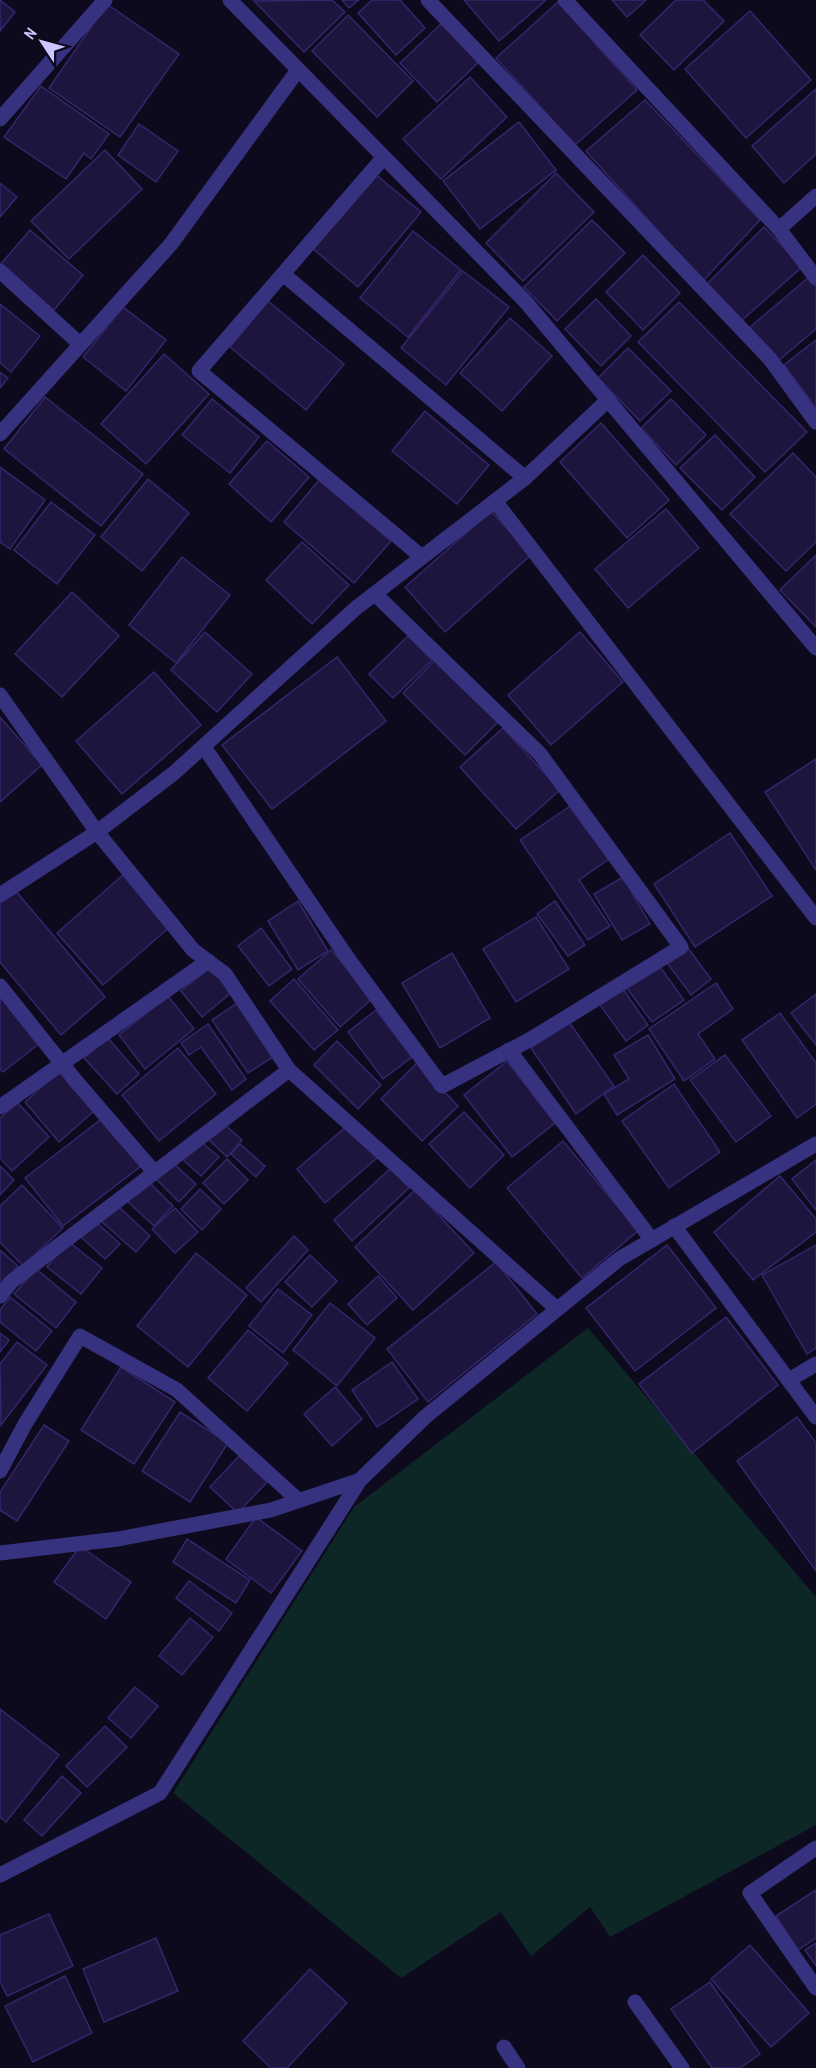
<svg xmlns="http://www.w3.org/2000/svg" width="816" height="2068" font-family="'Archivo Narrow',sans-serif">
<rect width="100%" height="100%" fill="#0e0a1d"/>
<polygon fill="#0d2726" points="588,1328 816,1597 816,1825 610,1937 590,1907 531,1956 501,1912 401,1978 173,1793 354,1507"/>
<g fill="#1e153f" stroke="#34266c" stroke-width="1.5">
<polygon points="0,0 15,12 0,31"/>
<polygon points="332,0 345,12 304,52 254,1"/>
<polygon points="342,0 359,0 349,8"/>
<polygon points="372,0 400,0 425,28 396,55 358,13"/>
<polygon points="464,0 546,0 499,41"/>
<polygon points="612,0 646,0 627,17"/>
<polygon points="676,0 703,0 724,21 674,70 640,35"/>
<polygon points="558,2 637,90 575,145 496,58"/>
<polygon points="107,4 179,54 120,137 49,88"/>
<polygon points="750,11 811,80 746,138 685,69"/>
<polygon points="348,15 413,81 377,117 312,51"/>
<polygon points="443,22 480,61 437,102 400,63"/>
<polygon points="470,77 507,117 441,179 403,139"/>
<polygon points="41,86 109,134 91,159 84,153 66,179 4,137"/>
<polygon points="816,89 816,154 784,183 752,146"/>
<polygon points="645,100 760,220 703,281 586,151"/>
<polygon points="519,122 556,170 480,229 443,181"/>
<polygon points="139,124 178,151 156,182 118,155"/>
<polygon points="105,150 142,189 69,259 31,221"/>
<polygon points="374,173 421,212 358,287 312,248"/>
<polygon points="556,173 594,212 523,281 486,243"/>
<polygon points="0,183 17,197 0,217"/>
<polygon points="592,220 625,253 557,321 524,287"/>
<polygon points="764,227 802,267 741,321 706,285"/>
<polygon points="30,230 83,275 54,310 0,265"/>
<polygon points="413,231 461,270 408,337 360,298"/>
<polygon points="643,255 680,293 643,330 606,292"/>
<polygon points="463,271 509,307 446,385 401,348"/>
<polygon points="809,277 816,286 816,329 778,361 749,328"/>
<polygon points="596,299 631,336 601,366 565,329"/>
<polygon points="268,301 344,364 306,410 230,347"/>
<polygon points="679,302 807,432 765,472 638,342"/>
<polygon points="0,304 40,336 11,372 0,363"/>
<polygon points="123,307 166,340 126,391 83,357"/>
<polygon points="510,318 552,356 502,411 460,373"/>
<polygon points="816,340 816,408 784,365"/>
<polygon points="628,348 671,391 640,421 598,378"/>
<polygon points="164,354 209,394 146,464 101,424"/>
<polygon points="0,372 8,378 0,388"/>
<polygon points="45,397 143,474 101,526 4,449"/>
<polygon points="212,399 259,437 230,473 182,435"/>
<polygon points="671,399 706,435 676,465 641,428"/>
<polygon points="425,411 489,465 457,504 392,451"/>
<polygon points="601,423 669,500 627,538 560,462"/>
<polygon points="715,435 755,477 722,510 680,468"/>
<polygon points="267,441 309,477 271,522 229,484"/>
<polygon points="793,453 816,477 816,542 786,571 730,514"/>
<polygon points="0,467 45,500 10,549 0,542"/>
<polygon points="148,479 189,513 142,571 101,537"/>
<polygon points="319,480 391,541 354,583 284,522"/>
<polygon points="51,502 95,535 57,584 14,550"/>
<polygon points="666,509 699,548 628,608 595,569"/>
<polygon points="491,511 531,555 445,632 405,587"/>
<polygon points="302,542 349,585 312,624 266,580"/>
<polygon points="816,555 816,627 780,590"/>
<polygon points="182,557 230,595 176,663 129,625"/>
<polygon points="72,592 119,636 62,697 15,654"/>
<polygon points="205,632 252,674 217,712 171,670"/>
<polygon points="580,632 623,682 551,745 508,695"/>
<polygon points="408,636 432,660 393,698 369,674"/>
<polygon points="337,657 386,721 272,809 222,745"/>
<polygon points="436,659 499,721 465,755 403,693"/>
<polygon points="154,672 201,725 122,794 76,741"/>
<polygon points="0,717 42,765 0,802"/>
<polygon points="503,728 560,790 516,829 460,767"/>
<polygon points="816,759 816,870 765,792"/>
<polygon points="572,805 609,859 579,880 610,926 588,940 520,840"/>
<polygon points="730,833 772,896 695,947 654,884"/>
<polygon points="124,874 171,926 103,985 57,933"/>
<polygon points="623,877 650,924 622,940 594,894"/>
<polygon points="15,890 105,997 61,1035 0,962 0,902"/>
<polygon points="298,901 328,951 298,970 268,921"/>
<polygon points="555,901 585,945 568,956 537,914"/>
<polygon points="536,917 569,969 516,1002 483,949"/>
<polygon points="261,928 292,969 269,986 238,946"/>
<polygon points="688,948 711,979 691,995 667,963"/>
<polygon points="331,950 373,998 340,1027 298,979"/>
<polygon points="452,953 490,1018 440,1048 402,983"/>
<polygon points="658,964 684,1000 652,1022 626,987"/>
<polygon points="211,967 231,993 202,1017 181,991"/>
<polygon points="294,979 338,1030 314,1050 270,1001"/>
<polygon points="716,983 733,1009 698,1034 715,1059 684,1081 649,1029"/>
<polygon points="621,986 648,1025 626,1041 598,1002"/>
<polygon points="816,994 816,1045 791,1013"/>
<polygon points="0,996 40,1043 3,1072 0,1069"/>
<polygon points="168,996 194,1029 145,1069 119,1035"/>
<polygon points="237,1003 273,1057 248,1073 212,1020"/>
<polygon points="376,1010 412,1057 383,1079 348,1032"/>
<polygon points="780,1013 816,1063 816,1104 797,1118 742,1040"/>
<polygon points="569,1022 614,1086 576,1114 531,1048"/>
<polygon points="208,1024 246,1079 232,1090 201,1047 189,1055 181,1043"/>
<polygon points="648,1035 675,1079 617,1115 604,1094 629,1079 614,1055"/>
<polygon points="107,1037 139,1074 117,1094 84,1058"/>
<polygon points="337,1041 381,1085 358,1109 314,1065"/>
<polygon points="178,1048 216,1094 159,1141 122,1095"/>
<polygon points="725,1055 771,1116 736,1142 690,1080"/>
<polygon points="507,1061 555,1123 512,1157 464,1095"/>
<polygon points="417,1063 458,1106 422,1141 381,1099"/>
<polygon points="59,1071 94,1111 59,1142 25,1102"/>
<polygon points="674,1084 720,1152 669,1188 622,1121"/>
<polygon points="18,1103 49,1137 12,1171 0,1158 0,1118"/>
<polygon points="464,1112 504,1155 470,1188 429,1144"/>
<polygon points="104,1117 141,1166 63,1226 25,1178"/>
<polygon points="223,1123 242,1140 227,1157 207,1138"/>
<polygon points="348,1125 377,1158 325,1203 297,1169"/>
<polygon points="199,1140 219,1157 201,1176 181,1158"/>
<polygon points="563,1141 638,1231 582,1278 507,1188"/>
<polygon points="240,1144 265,1166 256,1177 231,1154"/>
<polygon points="227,1159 248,1180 224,1204 203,1183"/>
<polygon points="816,1160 816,1210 792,1179"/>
<polygon points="172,1162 196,1184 179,1202 156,1179"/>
<polygon points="0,1166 14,1180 0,1195"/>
<polygon points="391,1168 409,1188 352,1241 334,1220"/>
<polygon points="780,1176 816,1219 816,1232 753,1280 714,1232"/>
<polygon points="147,1180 173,1206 154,1226 126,1200"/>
<polygon points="22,1185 63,1228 23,1266 0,1242 0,1206"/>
<polygon points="200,1189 221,1209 202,1230 181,1209"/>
<polygon points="415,1190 474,1253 413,1310 355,1247"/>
<polygon points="117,1205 150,1236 136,1252 102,1222"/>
<polygon points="175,1208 198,1232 175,1253 152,1229"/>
<polygon points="95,1221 120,1244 105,1259 81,1237"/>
<polygon points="294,1236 308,1250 261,1302 246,1288"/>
<polygon points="68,1241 102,1268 81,1294 47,1267"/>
<polygon points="667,1245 716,1308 635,1371 586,1308"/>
<polygon points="816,1245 816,1348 807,1354 762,1275"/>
<polygon points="0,1250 18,1266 0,1287"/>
<polygon points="196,1253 247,1295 188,1367 137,1326"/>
<polygon points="310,1255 337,1281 312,1307 285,1282"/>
<polygon points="496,1262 537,1314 428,1402 387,1349"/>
<polygon points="36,1269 76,1302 56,1328 14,1294"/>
<polygon points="378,1276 397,1298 367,1325 348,1304"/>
<polygon points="278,1289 312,1315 283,1353 249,1326"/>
<polygon points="10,1297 52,1331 36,1351 0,1322 0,1310"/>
<polygon points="330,1303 375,1338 337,1386 293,1350"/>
<polygon points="726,1317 778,1385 692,1453 639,1384"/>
<polygon points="248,1330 288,1363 247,1411 208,1378"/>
<polygon points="0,1333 9,1340 0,1352"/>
<polygon points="17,1342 47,1365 1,1425 0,1364"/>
<polygon points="392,1362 418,1399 377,1427 352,1390"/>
<polygon points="121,1367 175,1402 134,1464 81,1430"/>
<polygon points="335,1387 362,1419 332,1446 304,1414"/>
<polygon points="180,1412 228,1443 190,1502 142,1471"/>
<polygon points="797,1417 816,1443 816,1571 737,1461"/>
<polygon points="44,1425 69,1441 17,1521 0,1510 0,1492"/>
<polygon points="239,1456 267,1482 238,1513 210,1487"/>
<polygon points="256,1517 302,1551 271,1593 226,1559"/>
<polygon points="187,1539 250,1580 236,1603 173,1562"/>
<polygon points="80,1546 131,1582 106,1619 54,1582"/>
<polygon points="189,1581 232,1613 219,1631 176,1598"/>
<polygon points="190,1618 213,1637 182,1675 159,1656"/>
<polygon points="135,1687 158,1706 131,1738 108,1718"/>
<polygon points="0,1709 59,1755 6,1822 0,1817"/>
<polygon points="105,1726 127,1747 87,1787 66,1766"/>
<polygon points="62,1776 81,1793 42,1836 24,1820"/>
<polygon points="816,1890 816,1938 798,1950 776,1916"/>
<polygon points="49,1914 73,1966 7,1996 0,1981 0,1935"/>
<polygon points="156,1938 178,1991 104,2022 83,1969"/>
<polygon points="816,1943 816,1966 805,1950"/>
<polygon points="750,1945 809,2013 771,2047 711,1979"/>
<polygon points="310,1969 347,2003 287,2068 271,2068 243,2041"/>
<polygon points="65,1976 92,2033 33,2062 5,2006"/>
<polygon points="710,1982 760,2054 740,2068 712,2068 671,2009"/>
</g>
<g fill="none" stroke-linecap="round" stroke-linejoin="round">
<g stroke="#36327f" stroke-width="15">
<polyline points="230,0 525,301 816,648"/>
<polyline points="428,0 770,359 816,422"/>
<polyline points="565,0 779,229 816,278"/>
<polyline points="0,119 105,0"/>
<polyline points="384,157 199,371 422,557"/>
<polyline points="779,229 816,196"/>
<polyline points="0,271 80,344"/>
<polyline points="283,274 525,478"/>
<polyline points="0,434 171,244 298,70"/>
<polyline points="495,501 816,918"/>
<polyline points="0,695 97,832 193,950 225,974 289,1070 557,1309"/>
<polyline points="204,747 349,960 442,1086 531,1039 681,947 540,754 375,594"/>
<polyline points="0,895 97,832 174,773 356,608 525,478 608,400"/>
<polyline points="0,986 75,1080 154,1172"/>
<polyline points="509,1050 652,1240"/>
<polyline points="0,1107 208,961"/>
<polyline points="674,1226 816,1417"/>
<polyline points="0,1296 11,1282 289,1070"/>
<polyline points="789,1380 816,1364"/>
<polyline points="0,1471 25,1424 80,1336 177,1390 298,1500"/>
<polyline points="0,1553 118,1539 271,1510 360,1480 425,1417 619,1259 816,1144"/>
<polyline points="816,1848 750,1893 816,1988"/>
<polyline points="0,1875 160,1793 360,1480"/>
<polyline points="635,2002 682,2068"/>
<polyline points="504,2047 518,2068"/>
</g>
</g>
<g transform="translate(42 42) rotate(306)" stroke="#0e0a1d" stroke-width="4.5" paint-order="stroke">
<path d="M0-4.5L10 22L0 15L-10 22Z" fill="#cdc6ff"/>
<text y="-9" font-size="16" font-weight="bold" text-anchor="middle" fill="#cdc6ff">N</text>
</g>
</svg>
